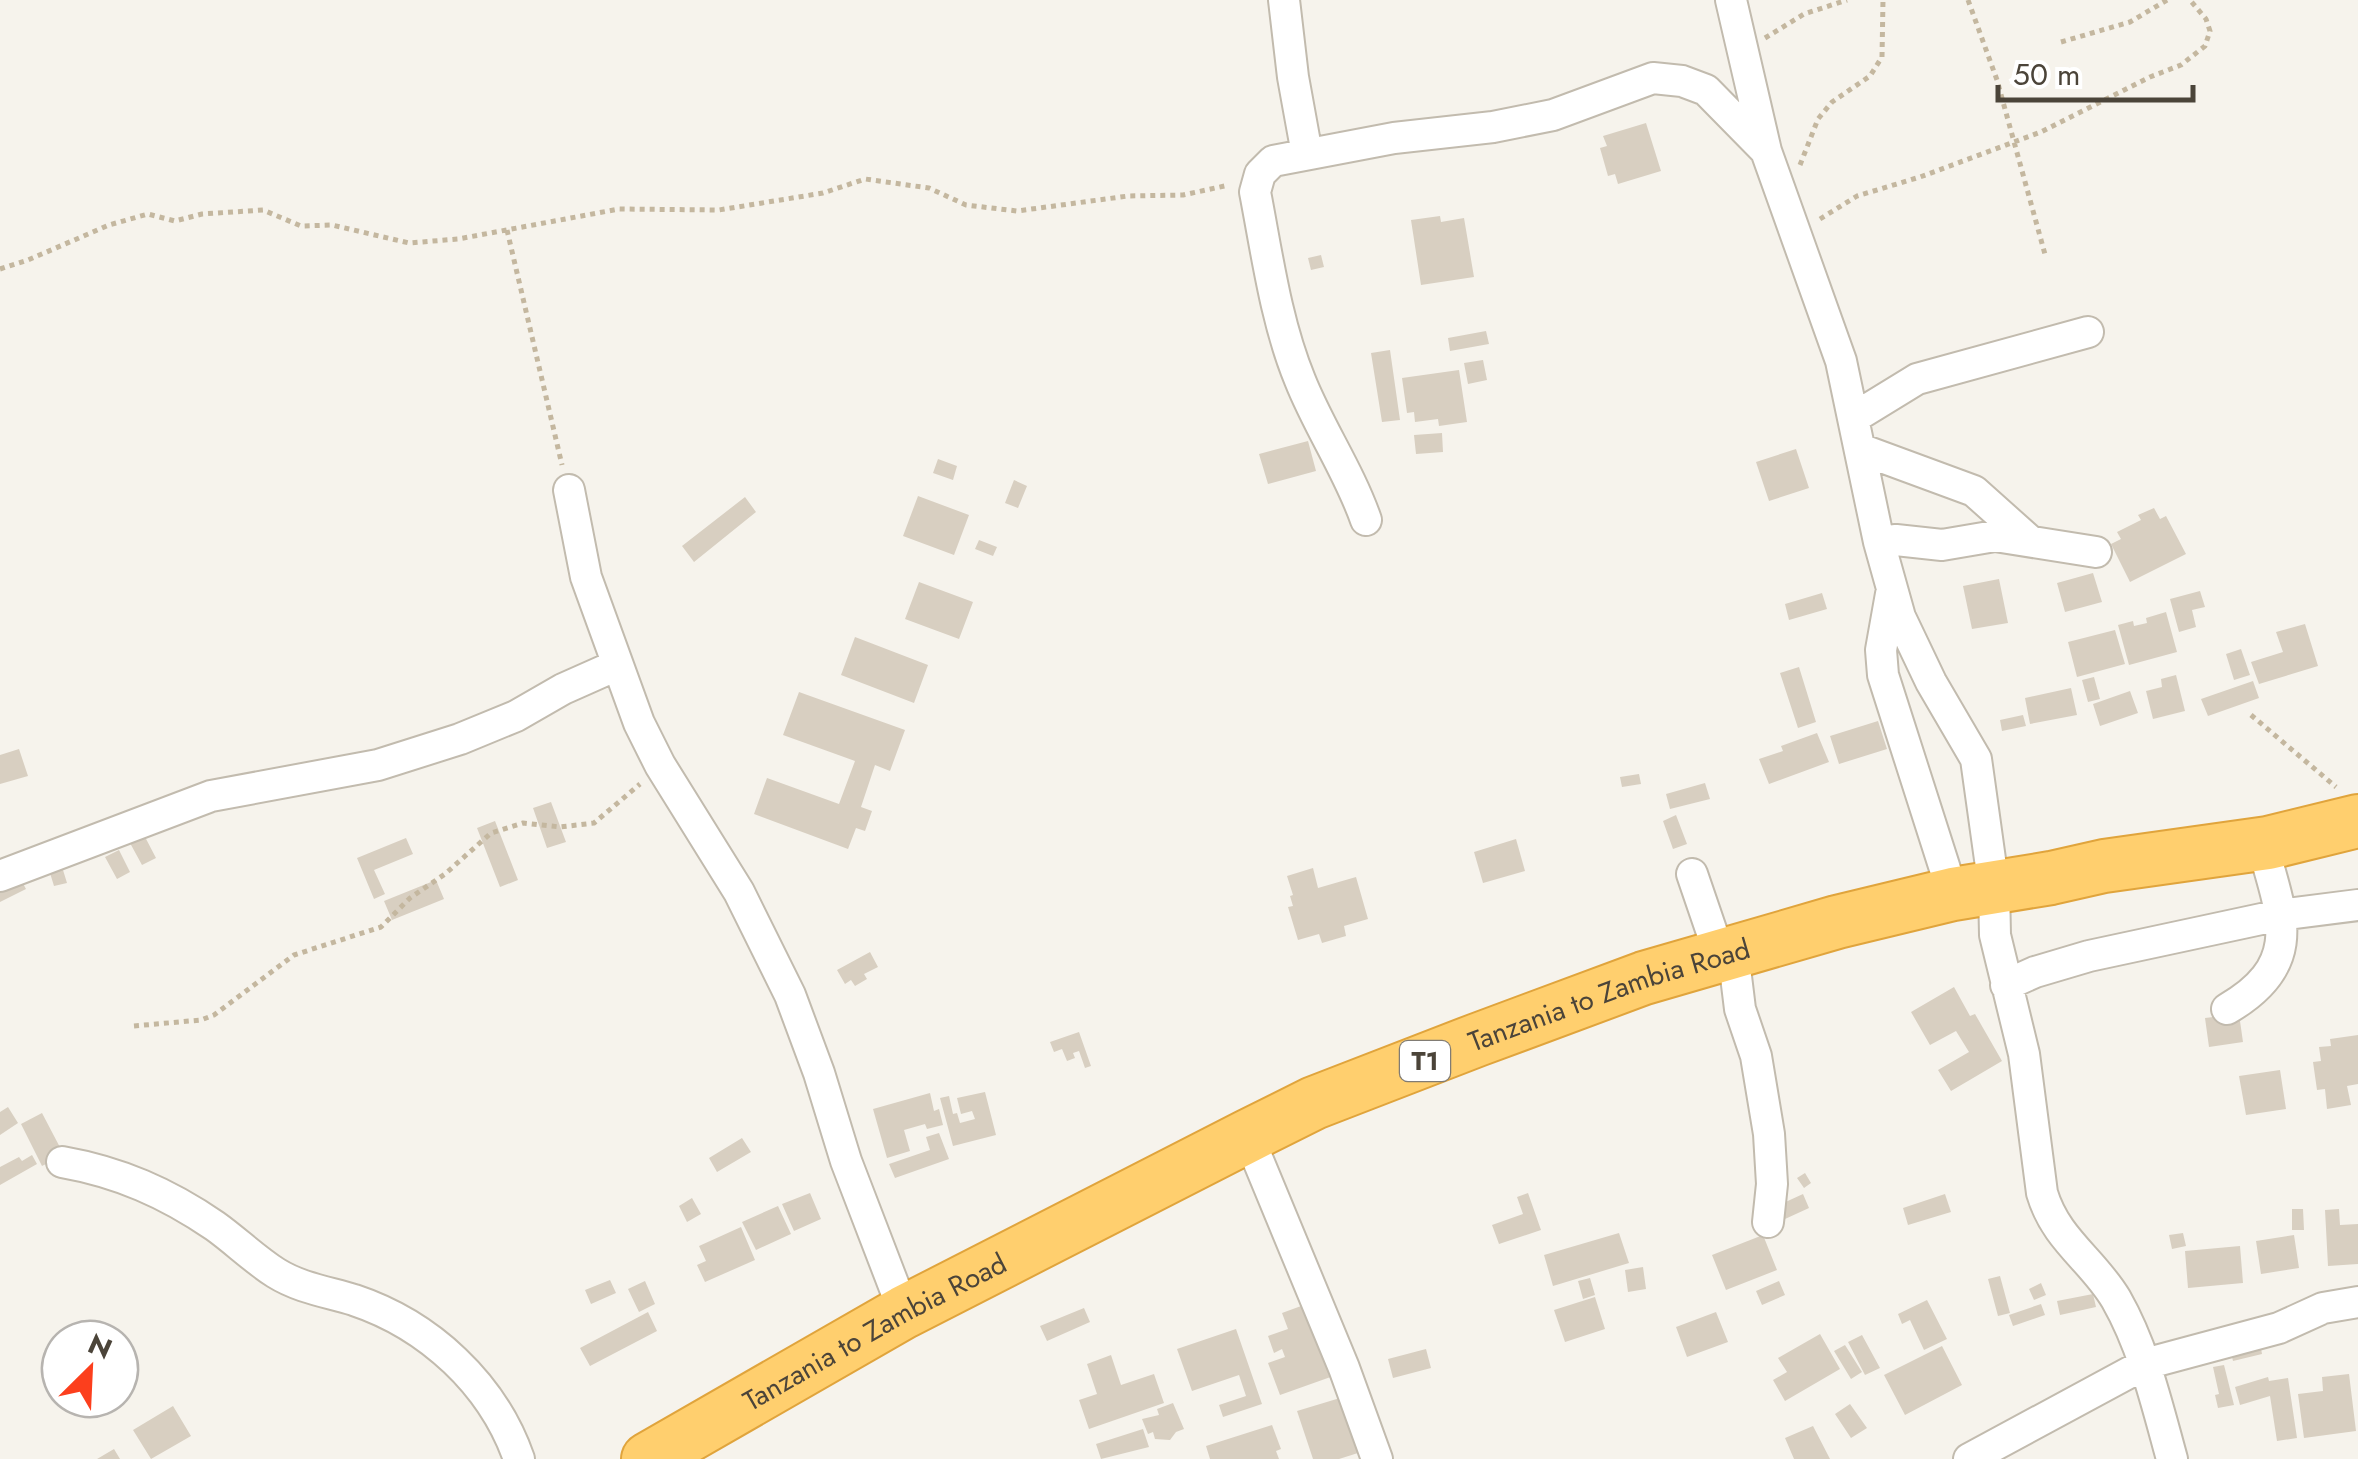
<svg xmlns="http://www.w3.org/2000/svg" width="2358" height="1459" font-family="Jost,sans-serif">
<style>
.building{fill:#d8cfc1}
.lines{fill:none;stroke-linecap:round;stroke-linejoin:round}
.street-casing{stroke:#c2bbae;stroke-width:34}
.highway-casing{stroke:#e0a43c;stroke-width:56}
.path{stroke:#c4b79f;stroke-width:5;stroke-dasharray:5 5;stroke-linecap:butt}
.street{stroke:#fff;stroke-width:30}
.highway{stroke:#ffcf6e;stroke-width:52}
.labels{text-anchor:middle;dominant-baseline:central;stroke-width:10;stroke-linejoin:round;paint-order:stroke}
.shield{fill:#fff;stroke:#817c74;stroke-width:2.5}
.shield-label{font-size:25px;font-weight:bold;fill:#4b4439}
.street-label{font-size:28px;fill:#4b4439;stroke:#fff}
</style>
<rect width="100%" height="100%" fill="#f6f3ec"/>
<!-- building -->
<path class="building" d="M1646 123 1661 171 1618 184 1615 174 1608 176 1600 148 1607 146 1603 136Z
M1440 216 1441 222 1464 218 1474 277 1421 285 1411 220Z
M1321 255 1324 267 1311 270 1308 258Z
M1486 331 1489 344 1450 351 1448 338Z
M1390 350 1400 420 1382 422 1371 353Z
M1483 360 1487 380 1468 384 1464 363Z
M1459 370 1467 422 1439 426 1438 419 1415 422 1414 412 1407 413 1402 378Z
M1442 433 1443 452 1416 454 1414 435Z
M1308 441 1316 471 1268 484 1259 454Z
M1796 449 1809 488 1769 501 1756 462Z
M938 459 957 466 953 480 933 473Z
M1014 480 1027 486 1018 508 1005 503Z
M918 496 969 515 954 555 903 536Z
M745 497 756 512 694 562 682 546Z
M2154 508 2160 519 2166 516 2186 554 2130 582 2111 544 2121 539 2117 532 2141 520 2138 515Z
M979 540 997 547 993 556 975 549Z
M2093 573 2102 602 2065 612 2057 583Z
M1999 579 2008 623 1972 629 1963 586Z
M919 582 973 602 959 639 905 619Z
M2200 591 2205 607 2192 610 2196 627 2179 632 2170 599Z
M1822 593 1827 609 1789 620 1785 604Z
M2166 612 2177 652 2129 665 2118 625 2133 621 2134 626 2147 623 2146 618Z
M2305 624 2318 666 2259 684 2251 662 2283 652 2276 632Z
M2115 630 2125 664 2077 677 2068 642Z
M855 637 928 665 914 703 841 675Z
M2241 649 2250 675 2234 680 2226 654Z
M1799 667 1816 722 1798 728 1780 673Z
M2176 675 2185 711 2153 719 2146 691 2162 687 2161 679Z
M2094 677 2100 699 2088 702 2082 680Z
M2253 681 2259 698 2208 716 2201 699Z
M2071 688 2077 715 2030 724 2025 698Z
M2130 691 2138 713 2100 726 2093 704Z
M799 692 905 730 890 771 875 765 861 807 872 811 865 831 856 828 848 849 754 814 767 778 839 804 855 761 783 735Z
M2023 715 2026 726 2002 731 2000 720Z
M1878 721 1887 749 1839 764 1830 736Z
M1817 733 1829 762 1769 784 1759 759 1783 751 1781 746Z
M19 749 28 776 0 784V755Z
M1639 774 1641 784 1622 787 1620 777Z
M1705 783 1710 799 1670 809 1666 794Z
M551 802 566 842 547 848 533 808Z
M1676 815 1687 844 1673 849 1663 821Z
M495 821 518 880 500 887 477 828Z
M144 835 156 858 142 865 130 843Z
M406 838 413 854 374 870 385 894 374 899 357 858Z
M1516 839 1525 871 1483 883 1474 852Z
M119 850 130 872 117 879 105 857Z
M1313 868 1318 888 1356 877 1368 919 1344 926 1346 936 1322 943 1319 934 1298 940 1288 907 1293 906 1290 896 1293 895 1287 876Z
M63 870 67 883 54 886 50 873Z
M18 874 26 889 0 902V882Z
M436 880 444 899 392 920 384 901Z
M870 952 878 967 864 974 867 979 855 986 851 980 845 984 837 970Z
M1954 987 1970 1016 1975 1014 2002 1061 1951 1091 1938 1070 1969 1052 1956 1031 1930 1045 1911 1012Z
M2239 1014 2243 1042 2209 1047 2205 1018Z
M1079 1032 1091 1066 1085 1068 1079 1051 1073 1053 1075 1058 1067 1061 1062 1049 1054 1052 1050 1042Z
M2358 1035V1084L2347 1086 2351 1105 2327 1109 2325 1089 2317 1090 2313 1062 2321 1061 2319 1047 2331 1046 2330 1039Z
M2280 1070 2286 1109 2246 1115 2239 1076Z
M985 1092 996 1135 953 1146 940 1098 949 1096 953 1114 957 1113 960 1123 975 1119 972 1111 961 1114 957 1098Z
M930 1093 934 1111 939 1109 943 1125 927 1129 925 1124 904 1130 910 1151 887 1158 873 1109Z
M8 1107 18 1123 0 1135V1112Z
M42 1113 64 1155 42 1166 21 1124Z
M939 1133 949 1159 895 1178 889 1164 930 1150 926 1137Z
M742 1138 751 1152 717 1172 709 1158Z
M32 1155 37 1164 0 1185V1167L19 1157 22 1161Z
M1805 1173 1811 1183 1804 1188 1797 1178Z
M810 1193 821 1219 794 1231 782 1204Z
M1528 1193 1541 1230 1499 1244 1492 1225 1523 1214 1517 1197Z
M1803 1194 1809 1208 1785 1219 1779 1205Z
M1945 1194 1951 1212 1908 1225 1903 1208Z
M692 1198 701 1214 687 1222 679 1206Z
M778 1206 791 1234 756 1250 742 1222Z
M2292 1209H2303L2304 1230H2292Z
M2339 1209 2340 1225 2358 1224V1264L2328 1266 2325 1210Z
M741 1227 755 1260 705 1282 697 1265 706 1261 699 1246Z
M1619 1233 1629 1263 1553 1286 1544 1255Z
M2183 1233 2186 1246 2172 1249 2169 1235Z
M1763 1235 1777 1270 1726 1290 1712 1255Z
M2294 1235 2299 1268 2261 1274 2256 1241Z
M2240 1246 2243 1283 2188 1288 2185 1251Z
M1643 1267 1646 1289 1628 1292 1625 1270Z
M2000 1276 2010 1313 1998 1316 1988 1279Z
M1590 1278 1595 1295 1583 1299 1578 1281Z
M610 1280 616 1293 591 1304 585 1290Z
M645 1281 655 1304 639 1312 628 1289Z
M1779 1281 1785 1295 1762 1305 1756 1291Z
M2041 1283 2046 1295 2034 1300 2029 1289Z
M2093 1294 2096 1307 2060 1315 2057 1301Z
M1595 1297 1605 1329 1565 1342 1554 1310Z
M1927 1300 1947 1339 1924 1350 1910 1320 1902 1324 1898 1314Z
M1312 1302 1339 1374 1280 1395 1268 1363 1285 1357 1282 1349 1274 1353 1268 1336 1288 1329 1282 1313Z
M2041 1304 2045 1315 2013 1326 2009 1315Z
M1084 1308 1090 1322 1047 1341 1040 1326Z
M648 1312 657 1331 590 1366 580 1348Z
M1716 1312 1728 1342 1687 1357 1676 1327Z
M1236 1329 1262 1404 1223 1417 1219 1405 1246 1396 1239 1375 1192 1391 1177 1349Z
M1820 1334 1840 1369 1785 1401 1773 1380 1787 1372 1778 1358Z
M1862 1335 1880 1368 1865 1375 1848 1342Z
M2259 1337 2262 1354 2233 1361 2229 1344Z
M1845 1345 1862 1372 1851 1379 1834 1351Z
M1942 1346 1962 1385 1905 1415 1884 1375Z
M1426 1349 1431 1368 1393 1378 1388 1359Z
M1111 1355 1121 1385 1154 1374 1164 1403 1089 1429 1079 1400 1097 1394 1087 1364Z
M2224 1365 2234 1405 2218 1408 2215 1395 2219 1394 2213 1367Z
M2349 1374 2356 1431 2304 1438 2298 1394 2323 1391 2322 1377Z
M2268 1377 2269 1381 2288 1378 2297 1438 2277 1441 2270 1396 2240 1405 2235 1387Z
M1340 1398 1358 1453 1339 1459H1313L1297 1411Z
M1173 1403 1184 1429 1176 1432 1170 1440 1155 1439 1153 1432 1148 1434 1142 1419 1159 1415 1157 1409Z
M1850 1404 1867 1428 1851 1438 1835 1414Z
M173 1406 191 1436 151 1459 133 1430Z
M1272 1425 1281 1449 1276 1451 1279 1459H1210L1206 1446Z
M1813 1426 1830 1459H1794L1785 1438Z
M1143 1429 1149 1447 1101 1459 1096 1444Z
M114 1449 120 1459H97Z"/>
<g class="lines">
<!-- street casing -->
<g class="street-casing">
<path id="street" d="M1284 0 1293 77 1307 154
M1731 0 1766 151 1841 361 1879 542 1900 617 1931 682 1976 759 1994 888 1995 935 2024 1054 2042 1193C2056 1240 2092 1259 2116 1299 2144 1348 2157 1405 2172 1459
M1855 417 1917 379 2088 332
M1860 449 1974 491 2030 541
M569 490 586 577 639 723 660 765 739 892 790 995 819 1073 846 1161 904 1312
M1366 520C1349 471 1319 428 1300 380 1276 322 1267 254 1255 192L1260 174 1273 161 1394 138 1493 127 1553 115 1653 78 1682 81 1706 90 1764 149
M1879 542 1896 540 1942 545 1995 536 2096 552
M1891 594 1881 650 1883 675 1953 894
M1692 874 1720 956
M0 876 211 796 378 765 460 739 516 716 563 689 617 665
M1733 952 1740 1009 1756 1056 1769 1134 1772 1184 1768 1222
M2006 985 2035 972 2089 956 2280 915 2358 905
M2227 1009C2305 964 2282 915 2262 844
M1248 1136 1344 1368 1377 1459
M62 1162C119 1172 167 1193 215 1226 236 1241 254 1259 276 1273 300 1288 328 1292 354 1300 429 1325 493 1384 519 1459
M1969 1459 2145 1364 2279 1328 2323 1308 2358 1302"/>
</g>
<!-- highway casing -->
<g class="highway-casing">
<g id="highway">
<path id="s1" d="M648 1459 904 1312 1248 1136 1314 1103 1477 1040 1644 978 1837 922 1953 894 2051 878 2104 866 2268 843 2358 821"/>
</g>
</g>
<!-- path -->
<path class="path" d="M1968 0 1997 80 2046 258
M1765 38 1804 14 1847 0
M2061 42 2130 22 2167 0
M1800 165 1818 119 1832 102 1870 76 1882 57 1883 0
M1820 219 1857 196 1920 177 2041 132 2150 77 2181 65 2205 46 2210 31 2206 19 2190 0
M507 230 562 465
M0 269 28 260 109 225 148 214 175 221 202 214 263 210 301 226 332 225 409 243 458 239 619 209 719 210 823 193 865 179 929 188 966 205 1017 211 1128 196 1183 195 1229 185
M2251 715 2336 787
M134 1026 201 1020 214 1015 294 955 381 927 410 898 445 874 491 833 523 823 560 827 594 823 640 784"/>
<!-- street -->
<use href="#street" class="street"/>
<!-- highway -->
<use href="#highway" class="highway"/>
</g>
<g class="labels">
<!-- shield labels -->
<rect class="shield" x="1400" y="1041" width="50" height="40" rx="8"/>
<g class="shield-label">
<text x="1425" y="1061">T1</text>
</g>
<!-- street labels -->
<g class="street-label">
<text stroke="none"><textPath href="#s1" startOffset="1070">Tanzania to Zambia Road</textPath></text>
<text stroke="none"><textPath href="#s1" startOffset="260">Tanzania to Zambia Road</textPath></text>
</g>
</g>
<!-- north arrow -->
<g transform="translate(90 1369) rotate(24)"><circle r="48" fill="#ffffff" stroke="#b7b4b0" stroke-width="2.5"/>
<path d="M0-8L18 38L0 25L-18 38Z" fill="#fc3f1d"/>
<text y="-15" font-size="28" font-weight="bold" text-anchor="middle" fill="#4b4439">N</text>
</g>
<!-- scale -->
<path d="M1998 85v15h195v-15" fill="none" stroke="#4b4439" stroke-width="5"/>
<text x="2013" y="85" font-size="30" fill="#4b4439" stroke="#ffffff" stroke-width="8" paint-order="stroke">50 m</text>
</svg>
